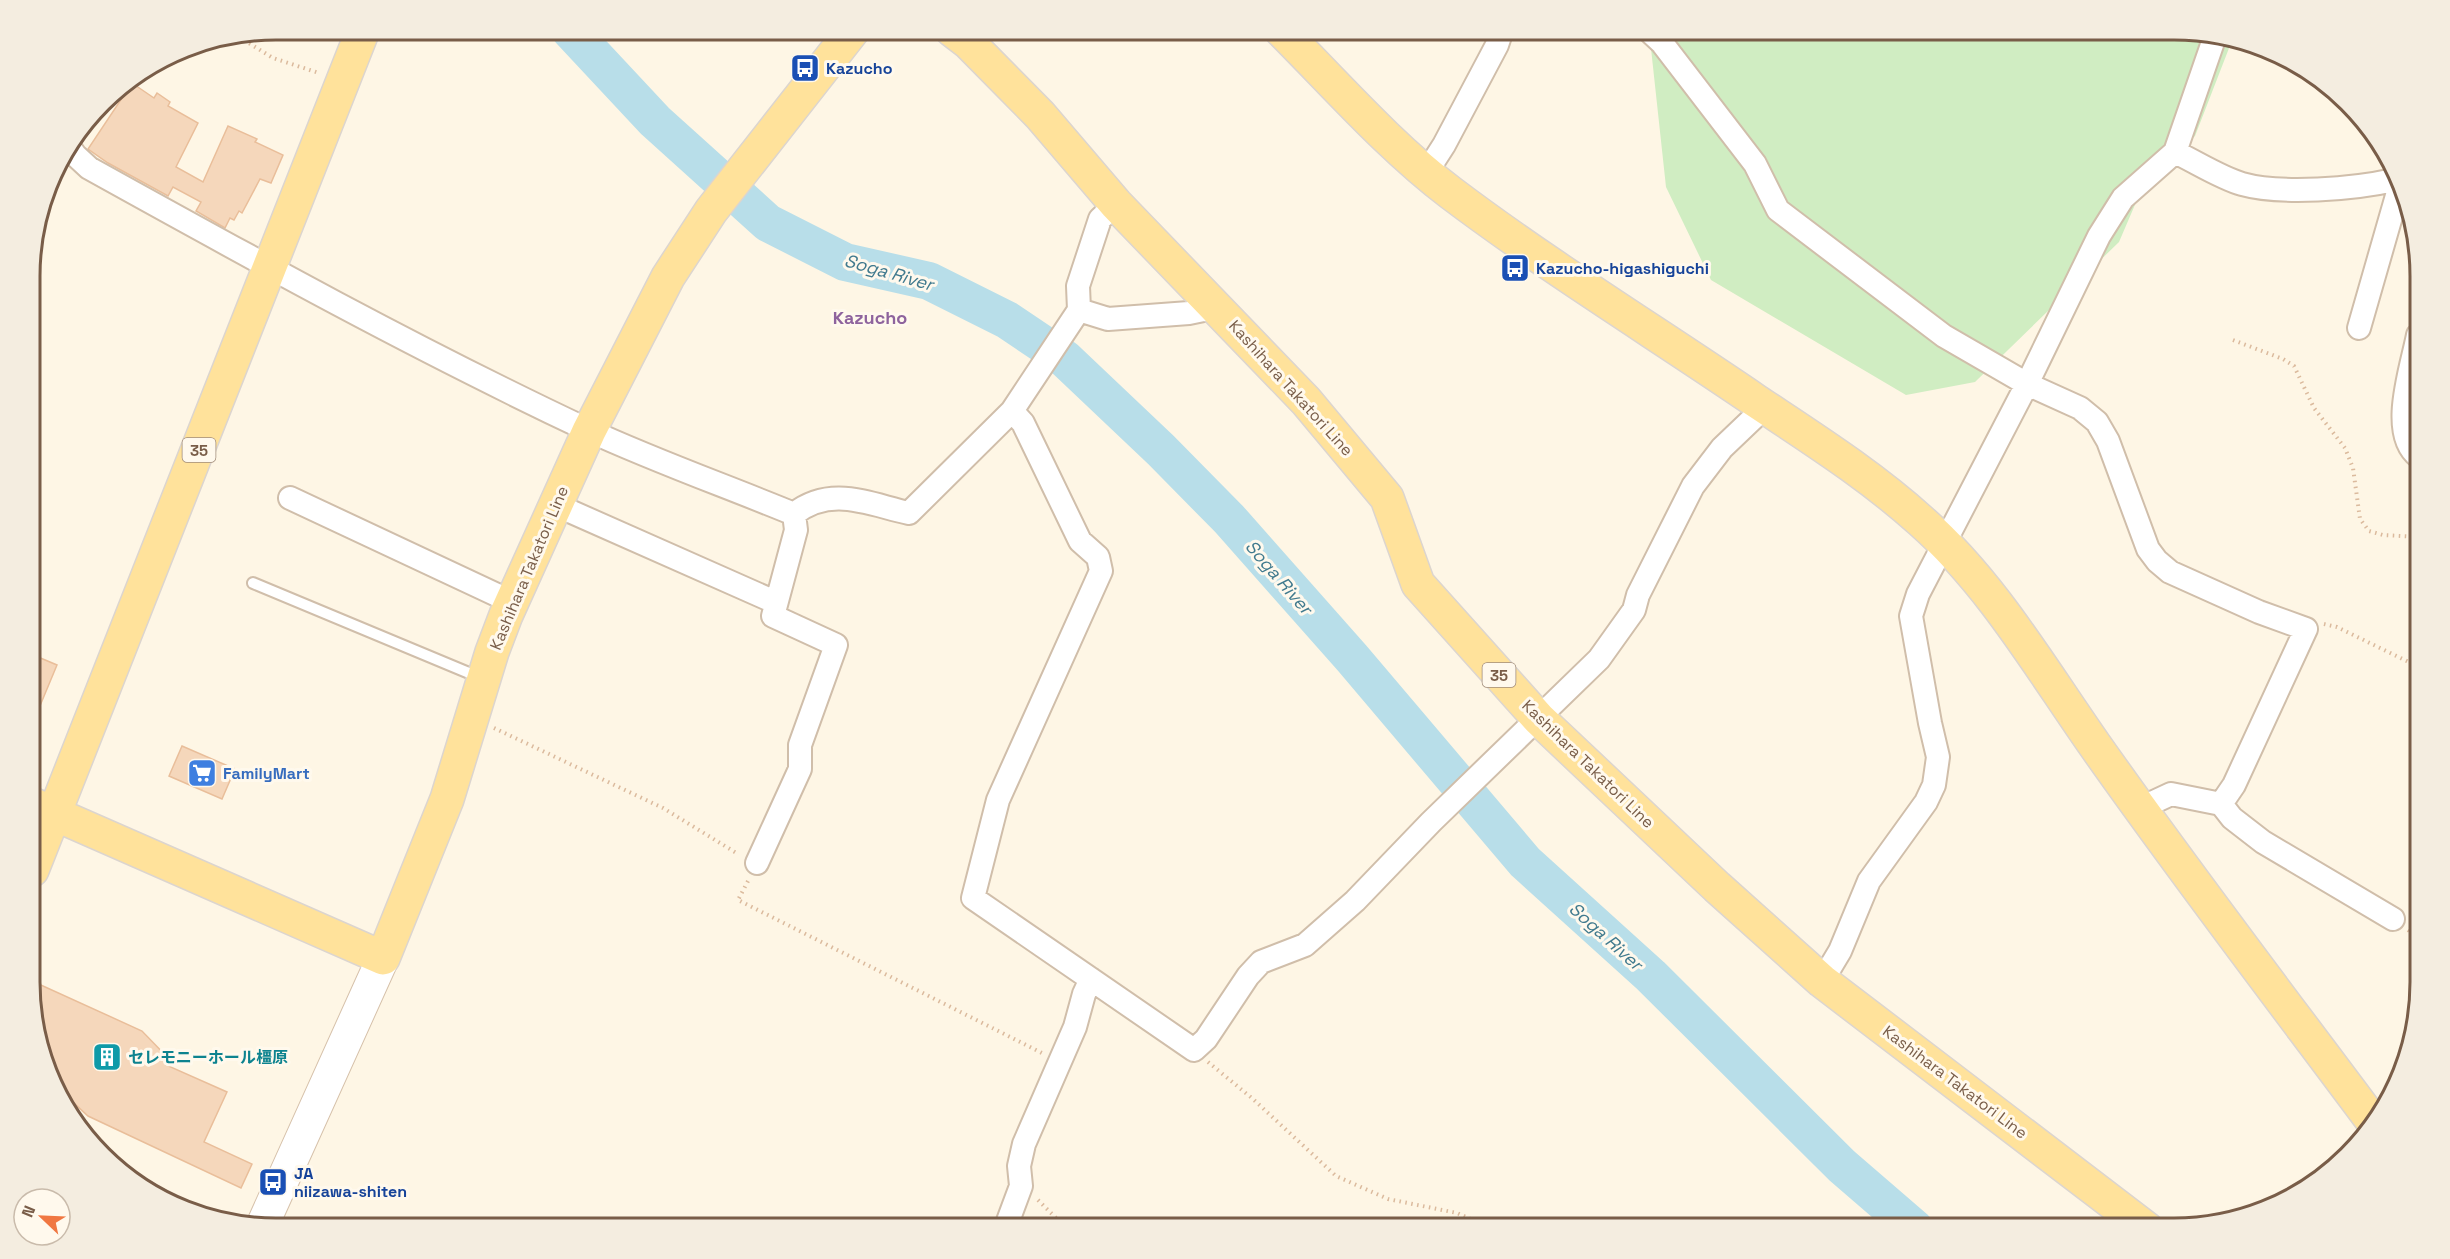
<svg xmlns="http://www.w3.org/2000/svg" width="2450" height="1259" font-family="'Space Grotesk','Noto Sans JP',sans-serif">
<style>
.green{fill:#d0edc2}
.lines{fill:none;stroke-linecap:round;stroke-linejoin:round}
.river{stroke:#b8dee9;stroke-width:38}
.building{fill:#f5d7bb;stroke:#e9be9a;stroke-width:1.5}
.lane-casing{stroke:#d0beaa;stroke-width:14}
.street-casing{stroke:#d0beaa;stroke-width:26}
.secondary-casing{stroke:#d6c1aa;stroke-width:34}
.primary-casing{stroke:#dcd5cf;stroke-width:36}
.path{stroke:#dbba9d;stroke-width:4;stroke-dasharray:1.5 4.5;stroke-linecap:butt}
.lane{stroke:#fff;stroke-width:10}
.street{stroke:#fff;stroke-width:22}
.secondary{stroke:#fff;stroke-width:32}
.primary{stroke:#ffe29b;stroke-width:33}
.labels{text-anchor:middle;dominant-baseline:central;stroke-width:6;stroke-linejoin:round;paint-order:stroke}
.shield{fill:#fff9ed;stroke:#a18c7a;stroke-width:1.5}
.shield-label{font-size:15px;font-weight:bold;fill:#795d48}
.transit-label{font-size:16px;font-weight:bold;fill:#164399;stroke:#fff9ed;text-anchor:start}
.street-label{font-size:16px;fill:#795d48;stroke:#fff9ed}
.shop-label{font-size:16px;font-weight:bold;fill:#366cbe;stroke:#fff9ed;text-anchor:start}
.culture-label{font-size:16px;font-weight:bold;fill:#0d838f;stroke:#fff9ed;text-anchor:start}
.water-label{font-size:18px;font-style:italic;fill:#407a8e;stroke:#fff9ed}
.neighbourhood-label{font-size:18px;font-weight:bold;fill:#8e639d;stroke:#fff9ed}
.rim{fill:none;stroke:#795d48;stroke-width:3}
</style>
<rect width="100%" height="100%" fill="#fef6e5"/>
<!-- green -->
<path class="green" d="M1649 30H2174L2231 43 2195 136 2146 179 2119 242 1975 382 1906 395 1711 280 1666 187Z"/>
<g class="lines">
<!-- river -->
<path class="river" d="M570 30 655 121 768 223 845 262 929 281 1007 320 1065 359 1161 450 1229 519 1352 658 1525 862 1651 976 1842 1166 1915 1229"/>
</g>
<!-- building -->
<path class="building" d="M132 83 154 98 157 93 170 102 168 106 198 123 176 167 203 182 228 126 257 139 255 142 283 155 271 183 260 179 242 213 239 211 234 220 230 218 225 228 196 211 201 202 173 187 168 196 108 163 88 149Z
M31 654 57 665 32 725 31 678Z
M182 746 235 769 222 799 169 776Z
M32 981 142 1031 169 1059 166 1065 227 1092 204 1142 252 1164 241 1188 88 1116 61 1091 32 1015Z"/>
<g class="lines">
<!-- lane casing -->
<g class="lane-casing">
<path id="lane" d="M253 583 481 678"/>
</g>
<!-- street casing -->
<g class="street-casing">
<path id="street" d="M1648 30 1662 43 1755 164 1778 210 1944 336 2027 384 2080 408 2097 422 2108 441 2148 549 2157 561 2170 572 2259 612 2306 629 2234 785 2221 804 2171 794 2141 808
M70 148 75 155 89 168C253 259 418 350 588 430 655 461 726 486 794 514 831 485 868 504 909 513L1012 411 1079 310 1078 286 1100 219 1116 204
M2175 152C2196 162 2221 178 2242 184 2281 195 2354 189 2394 180
M1426 173 1444 145 1497 45 1502 30
M1079 310 1108 319 1189 313 1218 307
M2359 328 2398 192
M2418 335C2412 367 2388 434 2419 457
M1012 411 1023 423 1080 541 1098 557 1101 571 998 800 973 898 1194 1050 1206 1039 1248 976 1261 962 1305 945 1355 901 1431 822 1599 659 1634 610 1638 595 1693 486 1722 448 1765 407
M290 498 512 602
M556 505 775 602
M2221 804 2232 818 2263 842 2393 919
M757 863 800 769V745L836 645 773 616 796 530 794 514
M1822 981 1840 951 1869 881 1926 802 1934 785 1938 757 1930 723 1911 616 1918 594 2027 384 2099 236 2123 198 2175 152 2214 39
M1005 1229 1021 1186 1019 1166 1024 1144 1075 1027 1084 994 1091 979"/>
</g>
<!-- secondary casing -->
<g class="secondary-casing">
<path id="secondary" d="M262 1226 383 958"/>
</g>
<!-- primary casing -->
<g class="primary-casing">
<path id="primary" d="M952 30 969 43 1040 115 1116 204 1306 401 1387 498 1418 584 1539 719 1717 887 1822 981 2147 1229
M1281 30C1336 85 1389 146 1451 193 1549 267 1655 332 1756 401 1813 439 1870 475 1921 521 1992 584 2040 667 2094 744 2184 872 2280 997 2374 1123
M32 804 383 958 447 799 492 652 506 615 589 431 668 277 711 211 853 30
M32 870 363 30"/>
</g>
<!-- path -->
<path class="path" d="M239 37 273 58 319 73
M2233 340 2283 359 2294 366 2314 408 2345 448 2353 468 2360 519 2369 531 2383 535 2419 537
M2324 624 2337 627 2419 667
M494 728 663 808 738 854
M748 881 738 900 1042 1053
M2408 930 2420 939
M1208 1062 1253 1099 1336 1176 1388 1199 1457 1213 1493 1229
M1038 1200 1067 1229"/>
<!-- lane -->
<use href="#lane" class="lane"/>
<!-- street -->
<use href="#street" class="street"/>
<!-- secondary -->
<use href="#secondary" class="secondary"/>
<!-- primary -->
<use href="#primary" class="primary"/>
</g>
<!-- icons -->
<defs>
<g id="bus-square" transform="scale(1.5)"><rect x="-9" y="-9" width="18" height="18" rx="4" fill="#1a4fb4" stroke="#fff9ed"/><path d="M-5-6H5V4H4V6H2V4H-2V6H-4V4H-5ZM-3.5-4V0h7V-4ZM-3.5 1.2v1.5H-2V1.2ZM2 1.2v1.5H3.5V1.2Z" fill="#fff"/></g>
<g id="supermarket-square" transform="scale(1.5)"><rect x="-9" y="-9" width="18" height="18" rx="4" fill="#3f7fe0" stroke="#fff9ed"/><path d="M-6-5.5h2.5l.6 2H6L4.5 2H-2.5L-4.4-4H-6ZM-1.5 3.2a1.3 1.3 0 1 0 .1 0ZM3 3.2a1.3 1.3 0 1 0 .1 0Z" fill="#fff"/></g>
<g id="building-square" transform="scale(1.5)"><rect x="-9" y="-9" width="18" height="18" rx="4" fill="#0f9aa8" stroke="#fff9ed"/><path d="M-4-6H4V6H1V3H-1V6H-4ZM-2.5-4.3h1.7v1.8h-1.7ZM.8-4.3h1.7v1.8H.8ZM-2.5-1h1.7V.8h-1.7ZM.8-1h1.7V.8H.8Z" fill="#fff"/></g>
</defs>
<g fill-rule="evenodd">
<use href="#bus-square" x="805" y="68"/>
<use href="#bus-square" x="1515" y="268"/>
<use href="#supermarket-square" x="202" y="773"/>
<use href="#building-square" x="107" y="1057"/>
<use href="#bus-square" x="273" y="1182"/>
</g>
<g class="labels">
<!-- shield labels -->
<g class="shield">
<rect x="182.5" y="438" width="33" height="24" rx="4.5"/>
<rect x="1482.5" y="663" width="33" height="24" rx="4.5"/>
</g>
<g class="shield-label">
<text x="199" y="450">35</text>
<text x="1499" y="675">35</text>
</g>
<!-- transit labels -->
<g class="transit-label">
<text x="826" y="68">Kazucho</text>
<text x="1536" y="268">Kazucho-higashiguchi</text>
<text x="294" y="1173">JA<tspan x="294" dy="18">niizawa-shiten</tspan></text>
</g>
<!-- street labels -->
<g class="street-label">
<text transform="translate(1291 388) rotate(48)">Kashihara Takatori Line</text>
<text transform="translate(529 568) rotate(-67)">Kashihara Takatori Line</text>
<text transform="translate(1588 764) rotate(44)">Kashihara Takatori Line</text>
<text transform="translate(1955 1082) rotate(37)">Kashihara Takatori Line</text>
</g>
<!-- shop labels -->
<g class="shop-label">
<text x="223" y="773">FamilyMart</text>
</g>
<!-- culture labels -->
<g class="culture-label">
<text x="128" y="1057">セレモニーホール橿原</text>
</g>
<!-- water labels -->
<g class="water-label">
<text transform="translate(889 272) rotate(16)">Soga River</text>
<text transform="translate(1279 577) rotate(49)">Soga River</text>
<text transform="translate(1606 936) rotate(42)">Soga River</text>
</g>
<!-- neighbourhood labels -->
<g class="neighbourhood-label">
<text x="870" y="317">Kazucho</text>
</g>
</g>
<!-- crop -->
<path d="M0 0H2450V1259H0ZM276 40H2174A236 236 0 0 1 2410 276V982A236 236 0 0 1 2174 1218H276A236 236 0 0 1 40 982V276A236 236 0 0 1 276 40Z" fill="#f4ede0" fill-rule="evenodd"/>
<path class="rim" d="M276 40H2174A236 236 0 0 1 2410 276V982A236 236 0 0 1 2174 1218H276A236 236 0 0 1 40 982V276A236 236 0 0 1 276 40Z"/>
<!-- north arrow -->
<g transform="translate(42 1217) rotate(293)"><circle r="28" fill="#fff9ed" stroke="#c9bbab" stroke-width="1.5"/>
<path d="M0-4.5L10 22L0 15L-10 22Z" fill="#f07741"/>
<text y="-9" font-size="16" font-weight="bold" text-anchor="middle" fill="#795d48">N</text>
</g>
</svg>
